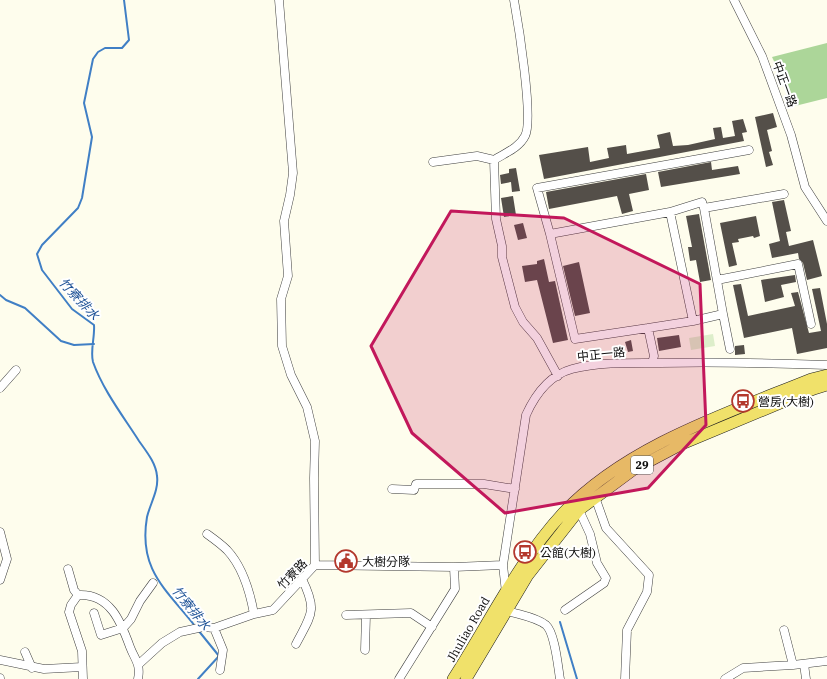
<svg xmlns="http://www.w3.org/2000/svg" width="827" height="679" font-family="'IBM Plex Serif','Noto Sans TC',serif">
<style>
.forest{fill:#acd699}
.pitch{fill:#ddeeca}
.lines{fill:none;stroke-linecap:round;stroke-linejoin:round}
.stream{stroke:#407fc5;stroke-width:2}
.building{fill:#544f49}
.minor-casing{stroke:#3f3f3f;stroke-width:9}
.major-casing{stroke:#1d1d1d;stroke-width:12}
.minor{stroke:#fff;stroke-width:8}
.major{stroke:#f0e16a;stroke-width:11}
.marked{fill:#c2185b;fill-opacity:0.2;stroke:#c2185b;stroke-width:3;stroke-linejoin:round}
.labels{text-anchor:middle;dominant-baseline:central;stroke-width:4;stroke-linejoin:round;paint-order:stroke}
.shield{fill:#fff;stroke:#555;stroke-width:1}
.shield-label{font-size:11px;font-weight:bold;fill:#0c0c0c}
.street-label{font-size:12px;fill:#0c0c0c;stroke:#fff}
.poi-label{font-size:12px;fill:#0c0c0c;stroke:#fff;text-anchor:start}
.water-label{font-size:13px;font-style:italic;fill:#1e5296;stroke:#fff}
</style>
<rect width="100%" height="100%" fill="#fefded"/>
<!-- forest -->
<path class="forest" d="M827 43V98L795 106 772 57Z"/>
<!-- pitch -->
<path class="pitch" d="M713 334 715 346 691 350 689 338Z"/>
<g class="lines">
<!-- stream -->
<path class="stream" d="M124 0 129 40 122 48H105L98 52 93 59 84 103 92 137 82 198 78 208 42 245 37 254 42 270 72 309 94 325C95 337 90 351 93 362 103 390 123 416 139 441 146 451 156 463 157 476 159 490 150 504 147 517 138 570 166 589 195 626
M0 295 6 300 25 308 61 341 74 345 94 344
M560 622 577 679
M198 679 219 656 198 630"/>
</g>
<!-- building -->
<path class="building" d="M773 113 777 127 767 130 772 151 769 152 773 165 766 167 755 117Z
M743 119 747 132 742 133 744 141 544 179 539 155 588 147 590 162 609 158 607 148 626 145 627 154 660 148 657 135 670 132 673 146 688 145 715 139 713 128 721 127 723 138 735 136 732 121Z
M711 162 712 170 738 166 740 174 661 187 658 172Z
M516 168 520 191 512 192 511 182 501 184 500 175 509 173V169Z
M646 174 649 190 629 194 633 211 622 214 617 196 549 209 546 192Z
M513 196 516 215 504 217 501 198Z
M784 200 791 231 786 232 789 246 813 240 822 276 807 280 803 263 799 259 798 253 772 258 769 244 780 241 772 202Z
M699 214 711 280 700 282 696 260 690 261 688 247H692L686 216Z
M756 216 760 236 754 238 753 236 738 239 739 242 732 243 737 265 729 267 720 223Z
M523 223 527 238 518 240 514 225Z
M544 259 549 282 555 281 568 340 553 343 537 280 525 282 522 266 537 264V261Z
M579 262 590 313 575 316 563 266Z
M795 275 796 282 781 285 784 297 765 302 761 280Z
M741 284 748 316 795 306 791 293 798 292 809 333 821 331 812 289 820 288 827 324V348L797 354 792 328 744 338 733 285Z
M679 335 681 347 659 351 657 338Z
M631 340 633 351 628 352 625 342Z
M744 345 745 354 735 355V346Z"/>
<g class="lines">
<!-- minor casing -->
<g class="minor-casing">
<path id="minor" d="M279 0 293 173 290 195 284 221 288 276 281 299 282 346 291 375 307 407 315 441 314 478 315 565
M734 0 762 56 791 135 805 187 827 221
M494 160 496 219 502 246V257L515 307 523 322 537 338 558 376
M433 162 477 156 494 160C505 153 519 148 525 136 534 120 518 22 514 0
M704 208 784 194
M670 212 702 202 704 208 723 314 693 321
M550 234 537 188 749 150
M717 280 798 264 811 324
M723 314 730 349
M648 328 575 339 550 234 670 212 693 321 648 328 654 356 652 363
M0 388 16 370
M392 489 414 490 416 484H484L515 489
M595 497 606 528 649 575 647 592 627 630 625 679
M0 532 7 559 0 580
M207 534C214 539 221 544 227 550 243 567 250 592 254 614
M503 565 526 415C535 395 550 375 572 369 600 362 631 363 660 363 716 362 771 363 827 365
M68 569 74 590 78 595
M565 610 604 583 606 578 597 563 590 534 579 510
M94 613 101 635 123 628 131 619 140 601 153 583
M346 615 411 613 432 627
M214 628 223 650 220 670
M784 630 793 665
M296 644C311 615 318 611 302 579
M365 650 366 615
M25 652 32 668
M0 660 44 669 82 667
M139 664 162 643 180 632 203 627 214 628 254 614 273 610 315 565 454 567 503 565 508 611C520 615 536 617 546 625 555 633 558 667 560 679
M804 664 806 679
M0 678V679
M83 679 82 651 69 612 71 605 78 595C110 593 121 622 130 647 135 660 141 664 138 679
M399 679 455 589 454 567
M725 679 743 668 793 665 827 661"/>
</g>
<!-- major casing -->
<g class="major-casing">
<path id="major" d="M453 679C489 623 518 562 563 513 626 446 727 413 811 379L827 375
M466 679 528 575 579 510 633 470 682 444 814 389 827 385"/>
</g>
<!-- minor -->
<use href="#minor" class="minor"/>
<!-- major -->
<use href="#major" class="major"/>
</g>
<!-- marked area -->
<path class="marked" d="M451 211 564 218 700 284 706 425 648 488 505 513 412 433 371 346Z"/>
<!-- icons -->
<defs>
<g id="bus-ring" transform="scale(1.15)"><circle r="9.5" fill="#fff" stroke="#b3382d" stroke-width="1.5"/><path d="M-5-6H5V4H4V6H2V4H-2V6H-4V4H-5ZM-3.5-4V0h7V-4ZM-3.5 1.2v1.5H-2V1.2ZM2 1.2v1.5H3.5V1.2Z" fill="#b3382d"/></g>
<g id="civic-ring" transform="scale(1.15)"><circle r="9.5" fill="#fff" stroke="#b3382d" stroke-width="1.5"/><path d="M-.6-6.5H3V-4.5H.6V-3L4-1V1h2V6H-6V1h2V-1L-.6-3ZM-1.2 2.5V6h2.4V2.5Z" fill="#b3382d"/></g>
</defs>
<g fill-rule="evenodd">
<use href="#bus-ring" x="743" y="401"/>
<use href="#bus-ring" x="525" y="552"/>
<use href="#civic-ring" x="346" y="561"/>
</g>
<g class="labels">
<!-- shield labels -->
<rect class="shield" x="631" y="456" width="22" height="18" rx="3"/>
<g class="shield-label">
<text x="642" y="465">29</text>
</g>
<!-- street labels -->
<g class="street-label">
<text transform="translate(785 84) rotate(70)">中正一路</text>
<text transform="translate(601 354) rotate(-6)">中正一路</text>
<text transform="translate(292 574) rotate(-46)">竹寮路</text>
<text transform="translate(468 629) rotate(-60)">Jhuliao Road</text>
</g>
<!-- poi labels -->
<g class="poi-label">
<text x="758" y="401">營房(大樹)</text>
<text x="540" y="552">公館(大樹)</text>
<text x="362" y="561">大樹分隊</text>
</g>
<!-- water labels -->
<g class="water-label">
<text transform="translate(79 299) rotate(47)">竹寮排水</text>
<text transform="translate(191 608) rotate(51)">竹寮排水</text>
</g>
</g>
</svg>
